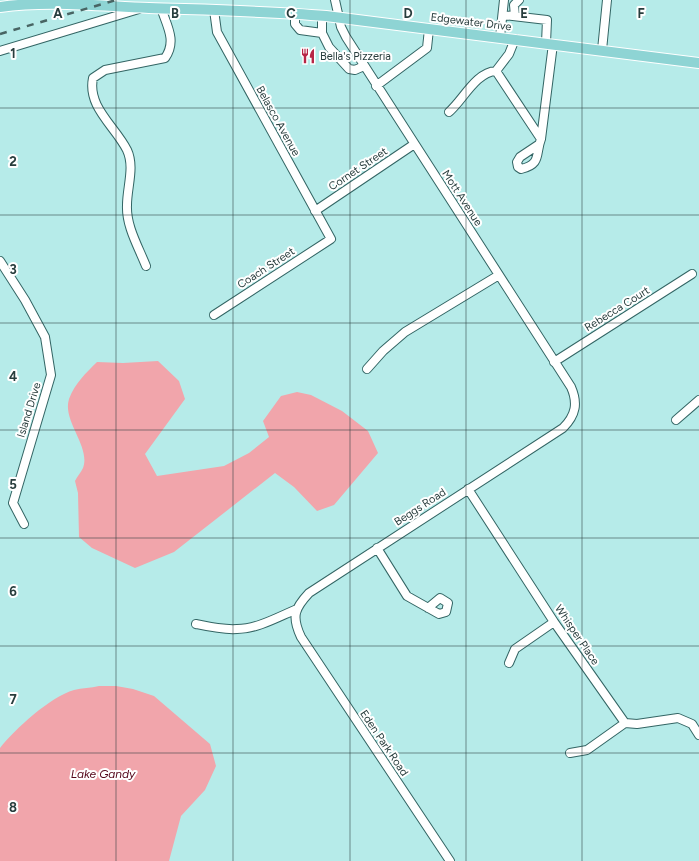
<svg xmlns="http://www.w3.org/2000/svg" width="699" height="861" font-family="Figtree,sans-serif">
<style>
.water{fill:#f1a5ab}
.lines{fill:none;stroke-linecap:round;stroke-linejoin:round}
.minor-casing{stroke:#336564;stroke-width:10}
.major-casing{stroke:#fff;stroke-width:12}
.minor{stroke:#fff;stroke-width:8}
.major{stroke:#8ed4d4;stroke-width:10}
.rail{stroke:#486463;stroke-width:2.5;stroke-dasharray:7 7;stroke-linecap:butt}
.grid{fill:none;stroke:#283d3d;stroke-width:1;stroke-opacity:0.55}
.labels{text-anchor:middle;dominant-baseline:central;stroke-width:4;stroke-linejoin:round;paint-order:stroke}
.street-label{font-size:11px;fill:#283d3d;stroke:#fff}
.poi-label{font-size:11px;fill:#283d3d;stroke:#fff;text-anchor:start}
.water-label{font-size:12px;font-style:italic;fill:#540519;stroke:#fff}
.grid-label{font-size:13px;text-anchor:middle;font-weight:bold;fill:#283d3d;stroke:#fff;stroke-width:4;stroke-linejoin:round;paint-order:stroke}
</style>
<rect width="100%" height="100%" fill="#b6ebe9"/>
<!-- water -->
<path class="water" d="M158 361 179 381 185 399 145 454 157 476 224 466 249 453 269 437 263 421 281 396 297 392 311 395 342 411 368 431 378 453 334 505 317 511 294 487 275 473 174 552 135 568 92 548 79 537 78 493 75 481C77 477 81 472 83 468 91 447 62 421 69 399 75 383 86 373 97 362L123 363Z
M99 686H116L133 689 154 696 210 744 216 766 205 790 181 816 169 861H0V748C15 729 50 697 74 690 82 688 91 688 99 686Z"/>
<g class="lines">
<!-- minor casing -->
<g class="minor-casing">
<path id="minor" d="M335 0 341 27 346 37 571 387C578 403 576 415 563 428L309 593C295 608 291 616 301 637L450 861
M214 10 217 32 331 239 214 315
M295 13V24L300 30 322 33
M503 15 547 20 546 43
M322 16V33L329 47 349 69 355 70 364 66
M515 16 514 5 519 0
M500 37 504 0
M515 39 509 54 496 71 541 139 553 44
M602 50 607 0
M0 51 139 9
M376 86 427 48 429 29
M449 112C463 100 476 72 496 71
M538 145 520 157 517 162 518 167 521 169C542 164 535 154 541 139
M315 211 413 145
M0 261 25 300 45 337 51 375 13 503 24 524
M146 266C138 246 126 226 127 205 127 187 135 167 127 150 115 126 87 107 93 78L105 70 165 58C177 41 167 26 161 8
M554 362 692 274
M367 369 383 351 405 332 499 275
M676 420 699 400
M468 489 554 622 625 723 637 724 678 718 692 724 699 735
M377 548 407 596 439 614 446 612 448 603 440 598 428 608
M196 624C210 627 223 630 237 629 257 629 278 617 297 609
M509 663 515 649 554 622
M570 753 587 750 625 723"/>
</g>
<!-- major casing -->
<g class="major-casing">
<path id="major" d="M0 7C50 0 99 6 149 8 208 10 267 11 326 16L699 63"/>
</g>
<!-- minor -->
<use href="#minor" class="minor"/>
<!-- major -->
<use href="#major" class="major"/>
<!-- rail -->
<path class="rail" d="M0 34 116 0"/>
</g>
<!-- grid -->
<path class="grid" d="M116 0V861M233 0V861M350 0V861M466 0V861M582 0V861M0 108H699M0 215H699M0 323H699M0 430H699M0 538H699M0 646H699M0 753H699"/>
<!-- icons -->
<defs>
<g id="restaurant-bare" transform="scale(1.2)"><path d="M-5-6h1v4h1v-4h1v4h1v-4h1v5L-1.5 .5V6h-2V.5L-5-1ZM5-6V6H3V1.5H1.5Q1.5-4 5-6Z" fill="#b72546" stroke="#fff" stroke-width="2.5" paint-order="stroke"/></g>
</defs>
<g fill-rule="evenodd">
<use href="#restaurant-bare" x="308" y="56"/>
</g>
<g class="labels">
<!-- street labels -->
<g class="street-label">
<text transform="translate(471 22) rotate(7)">Edgewater Drive</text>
<text transform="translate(278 121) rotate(61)">Belasco Avenue</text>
<text transform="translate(358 169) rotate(-34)">Cornet Street</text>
<text transform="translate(462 198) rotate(57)">Mott Avenue</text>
<text transform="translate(266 268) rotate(-33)">Coach Street</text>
<text transform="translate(617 309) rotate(-32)">Rebecca Court</text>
<text transform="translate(29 410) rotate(-73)">Island Drive</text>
<text transform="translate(420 507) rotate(-33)">Beggs Road</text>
<text transform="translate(577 635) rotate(56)">Whisper Place</text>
<text transform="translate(384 743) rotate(56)">Eden Park Road</text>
</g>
<!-- poi labels -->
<g class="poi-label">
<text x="320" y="56">Bella's Pizzeria</text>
</g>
<!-- water labels -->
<g class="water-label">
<text x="103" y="774">Lake Gandy</text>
</g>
</g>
<g class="grid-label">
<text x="58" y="18">A</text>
<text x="175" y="18">B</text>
<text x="291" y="18">C</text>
<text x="408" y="18">D</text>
<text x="524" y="18">E</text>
<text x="641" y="18">F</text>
<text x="13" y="58">1</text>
<text x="13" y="166">2</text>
<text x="13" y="274">3</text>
<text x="13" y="381">4</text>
<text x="13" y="489">5</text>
<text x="13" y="596">6</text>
<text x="13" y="704">7</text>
<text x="13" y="812">8</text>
</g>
</svg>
